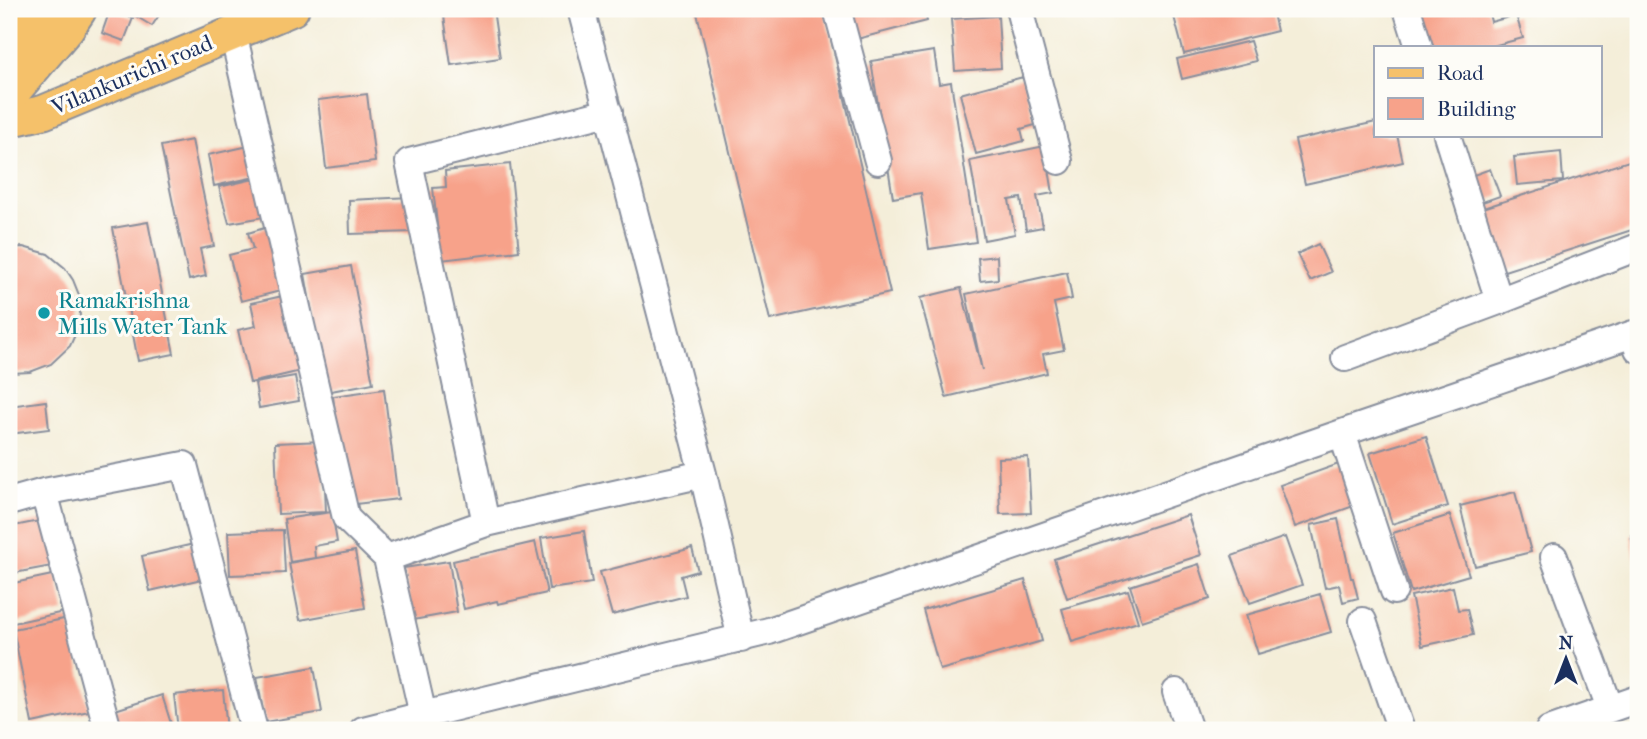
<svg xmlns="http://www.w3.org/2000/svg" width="1647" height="739" font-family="'IM FELL French Canon',serif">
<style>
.building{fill:#f7a28a}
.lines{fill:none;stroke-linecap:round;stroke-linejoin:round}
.minor-casing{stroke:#888e9c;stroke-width:30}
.major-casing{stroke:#888e9c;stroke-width:37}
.highway-casing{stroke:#888e9c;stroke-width:42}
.minor{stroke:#fff;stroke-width:26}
.major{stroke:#f5c16b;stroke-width:33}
.highway{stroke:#f5c16b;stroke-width:38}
.culture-dot{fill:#0f9aa8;stroke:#fdfcf7;stroke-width:2.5}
.labels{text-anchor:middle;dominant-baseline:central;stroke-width:6;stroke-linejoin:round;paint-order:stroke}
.street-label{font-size:23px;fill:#1b2f5e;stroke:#fdfcf7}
.culture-label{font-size:23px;fill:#0d838f;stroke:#fdfcf7;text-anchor:start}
</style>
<rect width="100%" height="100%" fill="#fdfcf7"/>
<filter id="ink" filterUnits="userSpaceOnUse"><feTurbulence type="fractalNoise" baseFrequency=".0143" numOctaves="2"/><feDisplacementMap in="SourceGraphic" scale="14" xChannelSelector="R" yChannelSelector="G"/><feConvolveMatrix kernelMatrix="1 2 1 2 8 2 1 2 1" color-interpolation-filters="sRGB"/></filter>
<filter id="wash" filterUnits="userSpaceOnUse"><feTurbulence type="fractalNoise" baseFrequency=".00686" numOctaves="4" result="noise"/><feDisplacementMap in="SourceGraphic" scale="28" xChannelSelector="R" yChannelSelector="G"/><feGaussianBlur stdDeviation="1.57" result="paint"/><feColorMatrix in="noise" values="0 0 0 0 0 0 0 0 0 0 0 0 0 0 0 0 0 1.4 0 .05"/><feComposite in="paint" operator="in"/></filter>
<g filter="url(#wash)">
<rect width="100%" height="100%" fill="#f4eed9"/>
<g id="blocks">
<!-- building -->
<path class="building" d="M124 9H163L152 26Z
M443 9H493L500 58 451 65Z
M696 9H824L890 293 770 320Z
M849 9H924L927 21 857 39Z
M1172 9H1272L1277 31 1184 54Z
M1298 9H1317V10L1299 14Z
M1419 9H1488L1491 22 1516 15 1523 38 1489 47H1429Z
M110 10 133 18 124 41 102 33Z
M998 16 1001 68 955 71 951 19Z
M1250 41 1256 61 1182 79 1177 59Z
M934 51 939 84 951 82 976 242 929 249 921 193 893 198 871 61Z
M1023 77 1035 125 1021 129 1024 141 976 154 960 94Z
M367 94 375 162 326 168 318 100Z
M1376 122V135H1386V137L1397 135 1403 162 1305 184 1295 140Z
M192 140 214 246 200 249 206 276 189 280 161 146Z
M249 146 255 177 214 186 208 155Z
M1045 146 1053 193 1037 196 1043 227 1026 230 1021 198 1009 200 1015 234 984 240 970 161Z
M1561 152 1563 181 1517 185 1514 157Z
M1638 158V228L1495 274 1474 211Z
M510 164 519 251 441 260 433 188 446 187 445 171Z
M1490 169 1500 196 1477 204 1468 177Z
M254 179 264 217 229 223 219 187Z
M411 197 413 232 350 234 349 200Z
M148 222 174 354 138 361 113 228Z
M271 226 288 289 241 301 229 255 253 249 248 233Z
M1318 244 1331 272 1310 281 1297 254Z
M23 247 48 254 65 268 73 280 81 300 79 326 70 346 51 364 30 372 11 373H9V248Z
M997 256 998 279 980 281 978 258Z
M351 266 373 383 326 392 305 274Z
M1067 272 1072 299 1054 303 1064 350 1043 354 1047 373 946 397 920 298 961 288 982 370 966 294Z
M287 295 305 370 250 383 238 330 256 326 251 303Z
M295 376 299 401 259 408 255 383Z
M384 389 398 499 347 505 333 396Z
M46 401 49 429 9 434V406Z
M1426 436 1448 506 1392 524 1370 453Z
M323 441 326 512 278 514 275 443Z
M1028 457 1031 513 1000 514 998 458Z
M1347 461 1362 503 1295 527 1280 485Z
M1515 492 1531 552 1475 566 1460 506Z
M332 512 337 542 314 546 315 558 290 562 284 519Z
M1188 515 1201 555 1067 598 1054 559Z
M1450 515 1469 575 1411 592 1393 533Z
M49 519 57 565 9 574V527Z
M1338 519 1351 578H1353L1358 598 1343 602 1339 585 1325 588 1311 525Z
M283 530 285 573 230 575 228 532Z
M584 531 592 583 549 589 541 538Z
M1638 534V567H1637L1631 535Z
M1285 537 1302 585 1250 603 1232 556Z
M535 542 547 593 498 604 497 601 464 609 453 561Z
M198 543 206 578 150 591 142 556Z
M692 548 698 571 681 576 686 596 612 615 600 572Z
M355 551 365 608 300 620 289 563Z
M449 561 457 612 413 620 404 568Z
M1199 564 1210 599 1142 621 1130 586Z
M57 574 64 612 9 624V584Z
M1025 580 1042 641 940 670 923 610Z
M1453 587 1458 610 1467 609 1473 635 1422 646 1411 596Z
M1128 590 1138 622 1072 642 1062 609Z
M1320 594 1331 632 1258 654 1246 615Z
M69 618 89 711 32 723 13 629Z
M314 667 322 712 265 722 257 677Z
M223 690 227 730H178L174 695Z
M162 695 173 730H115L109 712Z"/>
</g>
</g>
<g filter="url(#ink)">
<use href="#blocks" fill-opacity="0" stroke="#888e9c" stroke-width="2"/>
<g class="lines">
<!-- minor casing -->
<g class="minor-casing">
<path id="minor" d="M581 9 703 474 741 639
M837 9 878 161
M1019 9 1059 161
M1407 9 1419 47
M233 33 346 518 387 558
M1447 135 1499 301
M1345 358 1499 301 1638 247
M1342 433 1394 591
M703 474 486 523 387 558 423 715 769 631 1342 433 1633 334 1638 349
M44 492 108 730
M9 502 44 492 184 465 254 730
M486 523 409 162 609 112
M1554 557 1610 708
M1363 621 1401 730
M1176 692 1189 730
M363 730 423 715 426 730
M1549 730 1638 699"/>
</g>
<!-- major casing -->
<g class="major-casing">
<path id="major" d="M9 120 44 112 292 9"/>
</g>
<!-- highway casing -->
<g class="highway-casing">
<path id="highway" d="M9 45 40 14 43 9
M9 93 65 27 77 9"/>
</g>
<!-- minor -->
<use href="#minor" class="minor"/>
<!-- major -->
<use href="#major" class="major"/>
<!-- highway -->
<use href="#highway" class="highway"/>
</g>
</g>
<!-- markers -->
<circle class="culture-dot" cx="44" cy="313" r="7"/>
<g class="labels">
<!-- street labels -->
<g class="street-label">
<text transform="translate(132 75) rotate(-23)">Vilankurichi road</text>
</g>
<!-- culture labels -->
<g class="culture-label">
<text x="58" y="300">Ramakrishna<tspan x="58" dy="26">Mills Water Tank</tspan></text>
</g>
</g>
<!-- margin -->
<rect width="1647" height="739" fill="none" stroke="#fdfcf7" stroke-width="35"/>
<!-- legend -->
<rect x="1374" y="46" width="228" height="91" fill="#fdfcf7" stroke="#a3aaba" stroke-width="2"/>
<rect x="1388" y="68" width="35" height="10" fill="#f5c16b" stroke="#a3aaba" stroke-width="2"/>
<text x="1437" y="80" font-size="21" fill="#1b2f5e">Road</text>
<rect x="1388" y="98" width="35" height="21" fill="#f7a28a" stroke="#a3aaba" stroke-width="2"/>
<text x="1437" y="116" font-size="21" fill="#1b2f5e">Building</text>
<!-- north arrow -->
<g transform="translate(1566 659)" stroke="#fdfcf7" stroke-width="5" paint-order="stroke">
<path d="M0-5L12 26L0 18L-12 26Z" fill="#1b2f5e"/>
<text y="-10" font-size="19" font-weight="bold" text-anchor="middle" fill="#1b2f5e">N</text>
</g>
</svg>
